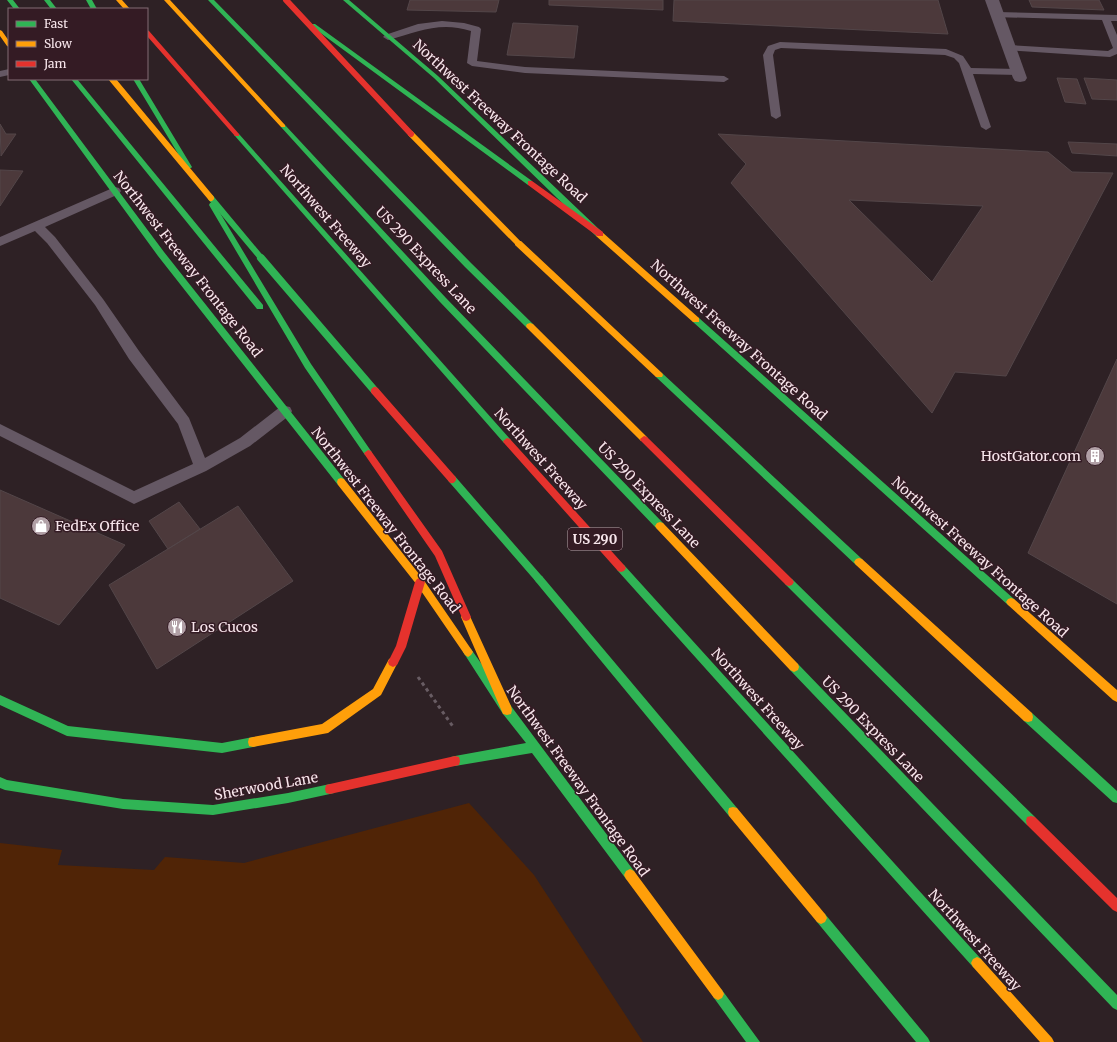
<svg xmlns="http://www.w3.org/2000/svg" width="1117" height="1042" font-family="Merriweather,serif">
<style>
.green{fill:#502406}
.building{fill:#4c393b;stroke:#534649;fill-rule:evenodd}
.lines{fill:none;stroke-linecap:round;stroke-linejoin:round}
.path{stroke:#685c63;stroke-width:3;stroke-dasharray:3.5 3.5;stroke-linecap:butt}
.lane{fill:#655864;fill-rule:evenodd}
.street{fill:#655864;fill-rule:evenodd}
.fast{fill:#30b455;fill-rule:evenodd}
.slow{fill:#ff9f0a;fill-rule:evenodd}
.jam{fill:#e5322d;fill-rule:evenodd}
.fast-bridge-far1{stroke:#30b455;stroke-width:6}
.fast-bridge{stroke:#30b455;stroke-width:8}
.slow-bridge{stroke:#ff9f0a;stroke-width:6}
.jam-bridge-far1{stroke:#e5322d;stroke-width:6}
.jam-bridge{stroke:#e5322d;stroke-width:8}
.labels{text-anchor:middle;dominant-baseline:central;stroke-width:3;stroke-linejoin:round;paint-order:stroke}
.shield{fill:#341b24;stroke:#bca8af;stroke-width:1}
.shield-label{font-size:13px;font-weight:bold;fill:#f7e5eb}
.street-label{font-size:14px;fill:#f7e5eb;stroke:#341b24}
.poi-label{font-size:14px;fill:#f7e5eb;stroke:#341b24;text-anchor:start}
</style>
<rect width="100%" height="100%" fill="#2e2125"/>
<!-- green -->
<path class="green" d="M469 803 534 875 643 1042H0V843L62 850 58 865 154 870 165 857 244 863Z"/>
<!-- building -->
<path class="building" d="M410 0H499L496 12 407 10Z
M549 0H663V10L549 5Z
M674 0H938L948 34 673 21Z
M1029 0H1099L1104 10 1032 7Z
M513 23 578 26 574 58 507 55Z
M1057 78 1077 79 1086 104 1065 102Z
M1084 78 1117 80V100L1092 99Z
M0 124 6 134H16L1 156Z
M718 134 1048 152 1072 172 1113 173 1006 376 955 372 932 413 731 183 746 164ZM849 200 983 206 932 282Z
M1068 142 1117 144V156L1072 153Z
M0 170 23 171 0 206Z
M1117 359V604L1028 553Z
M0 490 125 545 59 625 0 598Z
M179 502 200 529 168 549 149 521Z
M238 506 293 581 157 669 109 585Z"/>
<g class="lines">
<!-- path -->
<path class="path" d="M418 677 454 728"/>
<!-- lane -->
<path class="lane" d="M997 12 1117 15V21H1111L1117 35V54L1110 57 1006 50 1004 48 1009 45 1108 51 1113 48 1102 20 994 17 992 15 994 13Z
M442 21 464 23 479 27 481 29 477 61 525 67 724 76 729 79 724 82 525 73 472 66 467 63 471 31C439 21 419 32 388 40L383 37 385 35 418 24Z
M780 42 946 49 963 56 971 68 1018 69 1023 72 1018 75 973 74 991 127 986 130 981 127 959 63 954 58 945 55 781 48 775 50 773 55 781 116 776 119 771 116 763 55 768 46Z
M9 69V75L0 77V71Z
M115 187 119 188 121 191 119 194 45 227 55 237 103 299 139 351 189 418 205 458 240 438 280 407 285 406 290 407 292 411 290 415 250 446 206 471 134 504 0 436V424L134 491 193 464 178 424 129 359 95 305 47 243 35 231 0 246V237Z"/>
<!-- street -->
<path class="street" d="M985 0H999L1027 78 1025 81 1020 82 1015 81 1013 78Z"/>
<!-- fast -->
<path class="fast" d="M7 0H13L20 9H14Z
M44 0H50L57 9H51Z
M86 0H92L97 9H91Z
M208 0H214L471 263 533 324 534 326 533 328H527L465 267Z
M343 0H349L438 76 602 232V236H596L434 78Z
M311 24H315L532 181V185H528L311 26Z
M29 79H35L164 252 344 479 345 482 344 485H338L158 256Z
M71 79H77L263 305V309H257Z
M133 79H139L192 167 191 168H187L186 167Z
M283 124 285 125 446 298 663 523 665 526 663 529 660 530 657 529 440 302 281 127V125Z
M237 133 239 134 510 439 511 441 510 443H504L235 136 234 135Z
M210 203H214L311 364 371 451 372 453 371 455H365L305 368 209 205Z
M696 317 699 318 1014 599 1016 602 1014 605 1011 606 1008 605 693 322 692 320Z
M659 372 662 373 862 559 864 562 862 565 859 566 856 565 656 377 655 375Z
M621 564 624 565 981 959 983 963 981 967 977 969 973 967 618 571 616 568 618 565Z
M539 575 542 576 737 808 738 812 737 816 733 817 729 816 536 582 534 579 536 576Z
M789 578 792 579 1035 817 1036 821 1035 825 1031 826 1027 825 786 585 784 582 786 579Z
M468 647 471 649 511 706 634 871 636 875 634 879 630 881 626 879 532 753 455 766 451 765 450 761 451 757 455 756 526 743 503 714 465 655 463 652 465 649Z
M794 662 798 664 1117 995V1010L1113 1008 790 670 789 667 790 664Z
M0 695 68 726 222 743 253 737 257 738 258 742 257 746 253 747 222 753 67 736 0 705Z
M1028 712 1032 713 1117 791V803L1113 802 1024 721 1023 717 1024 713Z
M0 777 7 780 123 799 213 805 288 793 330 784 334 785 335 789 334 793 330 794 288 803 213 815 123 809 5 790 0 788Z
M821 912 825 914 928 1038 930 1042H916L817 922 815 918 817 914Z
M718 988 722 990 760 1042H746L714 998 712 994 714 990Z"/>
<!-- slow -->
<path class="slow" d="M116 0H122L130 9H124Z
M164 0H170L285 125V127H281Z
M0 30 2 31 9 41V47L7 46 0 36Z
M596 232H602L699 318V322H693L596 236Z
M515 241H521L662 373 663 375 662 377H656L515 245Z
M530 323 533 324 647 437 648 439 647 441H641L527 328 526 326 527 324Z
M341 478 344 479 423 579 471 649 473 652 471 655 468 657 465 655 417 585 338 485 337 482 338 479Z
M660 522 663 523 798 664 799 667 798 670 794 672 790 670 657 529 655 526 657 523Z
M859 558 862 559 1032 713 1033 717 1032 721 1028 722 1024 721 856 565 854 562 856 559Z
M1011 598 1014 599 1117 690V702L1113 700 1008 605 1006 602 1008 599Z
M466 613 469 614 511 706 512 710 511 714 507 715 503 714 461 617 463 614Z
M393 657 397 659 398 662 381 695 328 733 253 747 249 746 248 742 249 738 253 737 322 724 373 689 389 659Z
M733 807 737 808 825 914 827 918 825 922 821 924 817 922 729 816 728 812 729 808Z
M630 869 634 871 722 990 724 994 722 998 718 1000 714 998 626 879 624 875 626 871Z
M977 957 981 959 1052 1038 1054 1042H1040L973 967 971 963 973 959Z"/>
<!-- jam -->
<path class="jam" d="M147 30 149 31 239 134V136H235L147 36Z
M528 181H532L603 232V236H597L528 185Z
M644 436 647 437 792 579 794 582 792 585 789 586 786 585 641 441 640 439Z
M507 438 510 439 624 565 626 568 624 571 621 572 618 571 504 443 503 441Z
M368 450 371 451 442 551 471 617 469 620 466 621 463 620 435 556 365 455 364 453Z
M420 578 423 579 425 582 406 647 397 665 393 667 389 665 388 662 396 646 415 582 417 579Z
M455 756 459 757 460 761 459 765 455 766 330 794 326 793 325 789 326 785 330 784Z
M1031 816 1035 817 1117 898V912L1113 910 1027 825 1026 821 1027 817Z"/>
<!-- fast-bridge-far1 -->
<path class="fast-bridge-far1" d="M211 198 262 259"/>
<!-- fast-bridge -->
<path class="fast-bridge" d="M261 258 375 391
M452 479 539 579"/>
<!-- slow-bridge -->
<path class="slow-bridge" d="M112 79 211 198
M411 134 518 243"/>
<!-- jam-bridge-far1 -->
<path class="jam-bridge-far1" d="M286 0 411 134"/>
<!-- jam-bridge -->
<path class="jam-bridge" d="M375 391 452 479"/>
</g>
<!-- icons -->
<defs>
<g id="building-disc" transform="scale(1)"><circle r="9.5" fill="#b1a0a6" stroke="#341b24"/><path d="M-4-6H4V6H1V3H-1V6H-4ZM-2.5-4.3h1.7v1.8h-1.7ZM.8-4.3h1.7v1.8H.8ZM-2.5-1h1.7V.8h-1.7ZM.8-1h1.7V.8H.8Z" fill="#fff"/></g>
<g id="shop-disc" transform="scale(1)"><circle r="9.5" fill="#b1a0a6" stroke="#341b24"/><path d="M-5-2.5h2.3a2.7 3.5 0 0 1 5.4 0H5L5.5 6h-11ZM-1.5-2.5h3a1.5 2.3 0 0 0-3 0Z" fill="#fff"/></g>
<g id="restaurant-disc" transform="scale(1)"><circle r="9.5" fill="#b1a0a6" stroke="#341b24"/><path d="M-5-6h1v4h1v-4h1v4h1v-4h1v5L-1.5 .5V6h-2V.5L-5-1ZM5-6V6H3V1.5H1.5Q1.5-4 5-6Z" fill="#fff"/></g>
</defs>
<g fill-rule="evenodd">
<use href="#building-disc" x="1095" y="456"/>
<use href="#shop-disc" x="41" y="526"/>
<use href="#restaurant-disc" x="177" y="627"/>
</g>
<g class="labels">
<!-- shield labels -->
<rect class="shield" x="568" y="528" width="54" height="22" rx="3"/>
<g class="shield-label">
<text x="595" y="539">US 290</text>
</g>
<!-- street labels -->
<g class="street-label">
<text transform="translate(500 121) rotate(43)">Northwest Freeway Frontage Road</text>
<text transform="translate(326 216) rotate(49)">Northwest Freeway</text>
<text transform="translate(426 260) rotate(47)">US 290 Express Lane</text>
<text transform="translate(188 264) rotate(52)">Northwest Freeway Frontage Road</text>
<text transform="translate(739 340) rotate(42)">Northwest Freeway Frontage Road</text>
<text transform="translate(541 459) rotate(48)">Northwest Freeway</text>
<text transform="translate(649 495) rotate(46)">US 290 Express Lane</text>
<text transform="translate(386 520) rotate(52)">Northwest Freeway Frontage Road</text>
<text transform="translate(980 557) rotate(42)">Northwest Freeway Frontage Road</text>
<text transform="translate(758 699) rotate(48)">Northwest Freeway</text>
<text transform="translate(873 729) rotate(46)">US 290 Express Lane</text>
<text transform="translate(578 781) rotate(54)">Northwest Freeway Frontage Road</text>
<text transform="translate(266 786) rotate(-10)">Sherwood Lane</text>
<text transform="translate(975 940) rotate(48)">Northwest Freeway</text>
</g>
<!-- poi labels -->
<g class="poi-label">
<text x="1081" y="456" text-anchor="end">HostGator.com</text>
<text x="55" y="526">FedEx Office</text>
<text x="191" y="627">Los Cucos</text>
</g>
</g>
<!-- legend -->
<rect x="8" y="8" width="140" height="72" fill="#341b24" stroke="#826c74"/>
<rect x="16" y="21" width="20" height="6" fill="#30b455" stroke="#826c74"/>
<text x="44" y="28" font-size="12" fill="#f7e5eb">Fast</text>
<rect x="16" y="41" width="20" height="6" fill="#ff9f0a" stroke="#826c74"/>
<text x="44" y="48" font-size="12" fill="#f7e5eb">Slow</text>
<rect x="16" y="61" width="20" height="6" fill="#e5322d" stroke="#826c74"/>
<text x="44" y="68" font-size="12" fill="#f7e5eb">Jam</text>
</svg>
